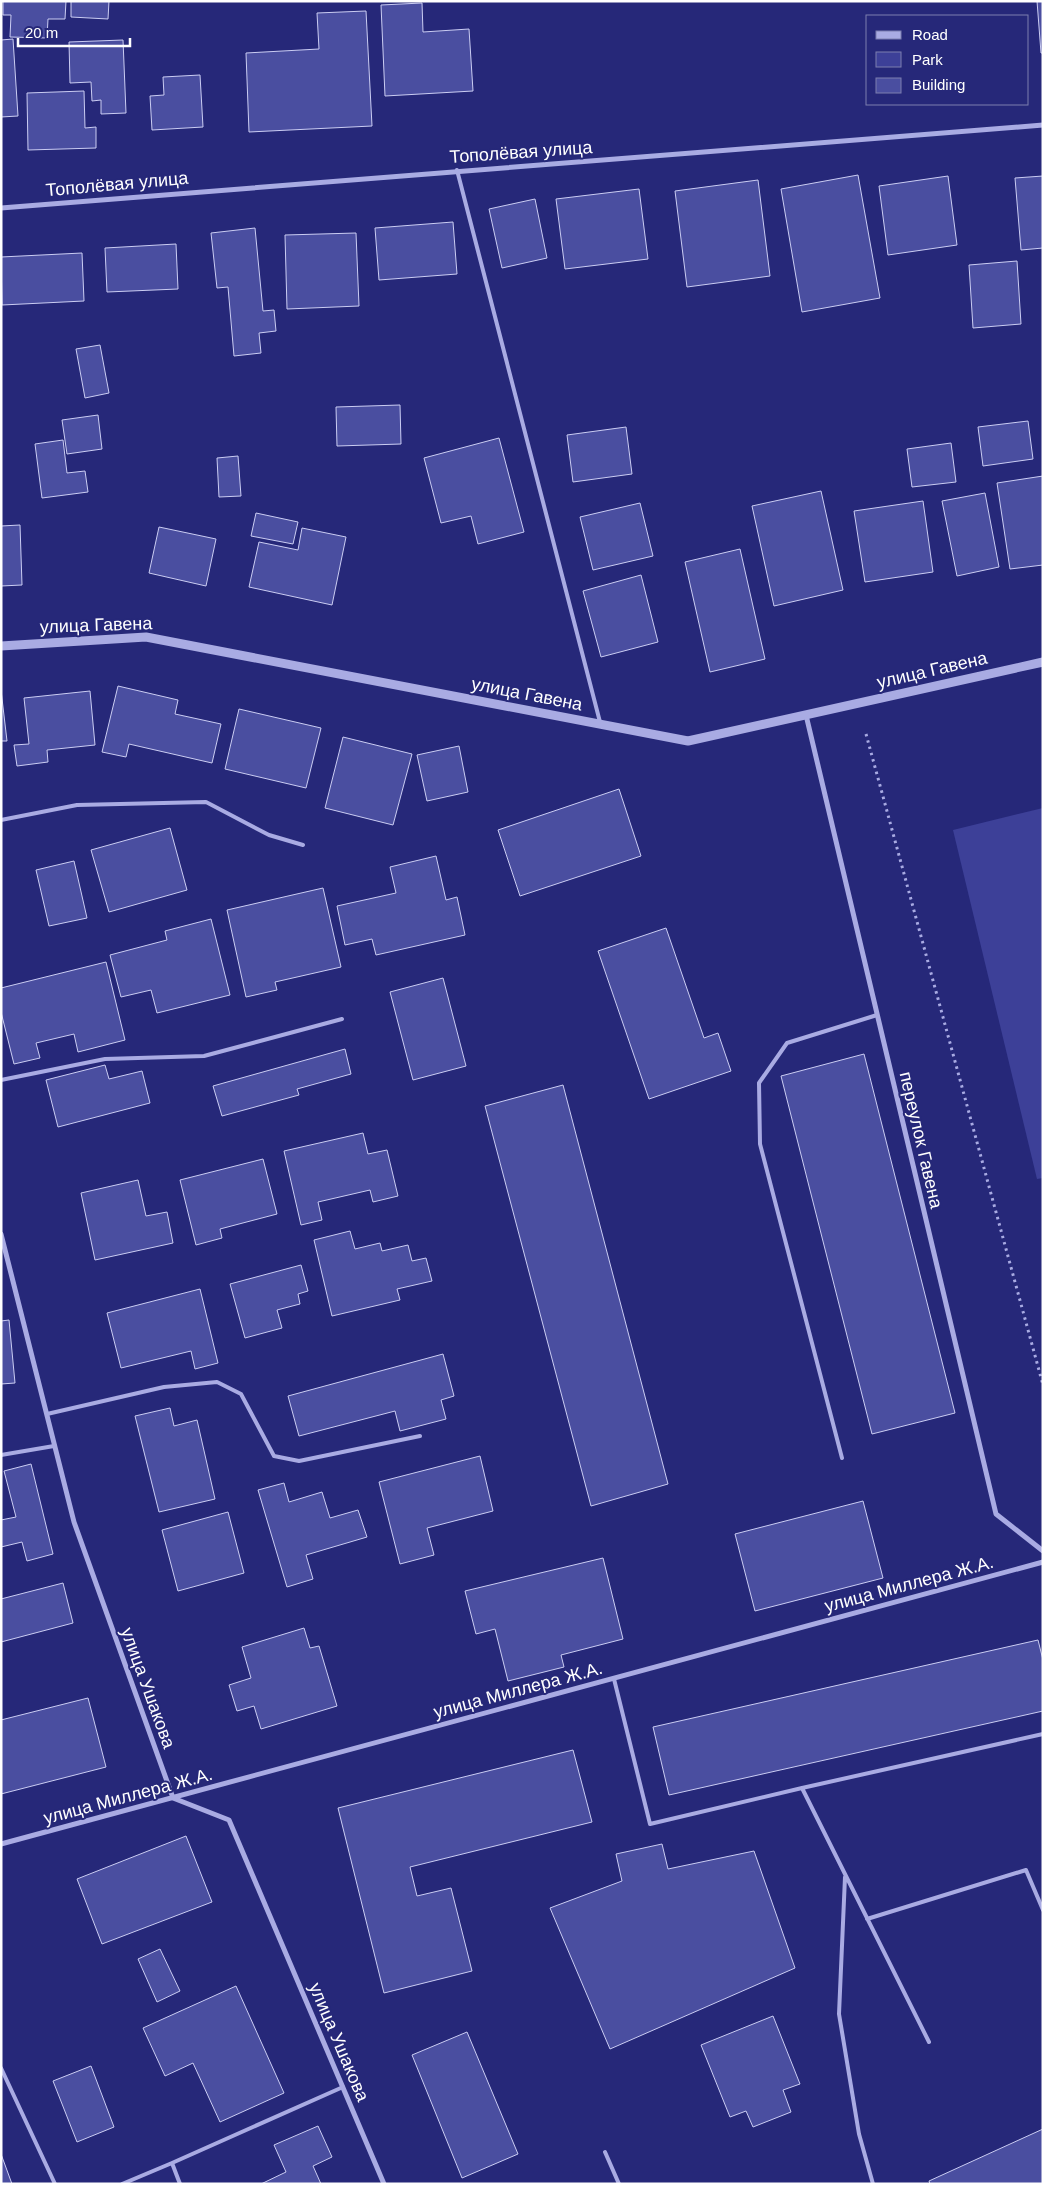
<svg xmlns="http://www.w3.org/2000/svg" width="1044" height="2185" font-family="Arial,sans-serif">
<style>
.green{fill:#3d4098}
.building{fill:#4a4ea0;stroke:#cbcdf3}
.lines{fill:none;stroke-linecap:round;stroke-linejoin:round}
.path{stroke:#a9abe3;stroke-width:3;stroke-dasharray:2.5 4;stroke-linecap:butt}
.service{stroke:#a9abe3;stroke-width:4}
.minor{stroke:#a9abe3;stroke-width:5}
.tertiary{stroke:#a9abe3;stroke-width:9}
.labels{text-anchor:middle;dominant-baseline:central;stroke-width:4;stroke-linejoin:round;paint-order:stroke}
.street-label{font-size:18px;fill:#fff;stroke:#262879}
</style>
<rect width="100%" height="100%" fill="#262879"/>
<!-- green -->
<path class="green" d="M1043 808V1178L1037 1179 953 830Z"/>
<!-- building -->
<path class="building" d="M3 1H66L65 19H48L47 38 10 37 11 15H3Z
M71 1H109L108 19 71 17Z
M1037 1H1043V53H1041Z
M422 3 423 32 469 29 473 91 385 96 381 5Z
M366 11 372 126 249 132 246 53 319 49 317 13Z
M13 39 18 116 1 117V40Z
M123 40 126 113 101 114V100L92 101 91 82 70 83 69 42Z
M200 75 203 127 152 130 150 96 164 95 163 77Z
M84 91 85 128 96 127V148L28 150 27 93Z
M858 175 880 298 802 312 781 189Z
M948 176 957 245 888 255 879 186Z
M1043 176V248L1021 250 1015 178Z
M758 180 770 276 687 287 675 191Z
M639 189 648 259 565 269 556 199Z
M535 199 547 258 502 268 489 209Z
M453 222 457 274 379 280 375 228Z
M255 228 263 311 274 310 276 331 259 333 261 353 234 356 228 287 217 288 211 233Z
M356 233 359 306 287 309 285 235Z
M176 244 178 289 107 292 105 248Z
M82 253 84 301 2 305 1 257Z
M1017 261 1021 324 973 328 969 265Z
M100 345 109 393 85 398 76 349Z
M400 405 401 444 337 446 336 407Z
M98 415 102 449 67 454 62 420Z
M1028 421 1033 459 983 466 978 427Z
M626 427 632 474 573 482 567 435Z
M499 438 524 532 478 544 471 516 441 523 424 458Z
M63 440 67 473 85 471 88 492 42 498 35 444Z
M951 443 956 482 912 487 907 449Z
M238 456 241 496 219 497 217 458Z
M1043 476V565L1010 569 997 483Z
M821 491 843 590 774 606 752 506Z
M985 493 999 567 957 576 942 501Z
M923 501 933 572 865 582 854 511Z
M640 503 653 556 593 570 580 517Z
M256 513 298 522 293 544 251 536Z
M20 525 22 585 1 586V526Z
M159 527 216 539 206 586 149 573Z
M302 528 346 537 332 605 249 587 259 542 298 550Z
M740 549 765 659 710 672 685 562Z
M641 575 658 642 601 657 583 591Z
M118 686 178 700 175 714 221 724 212 763 129 744 126 757 102 752Z
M1 690 7 741H1Z
M90 691 95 745 47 750 48 762 17 766 14 745 29 744 24 698Z
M239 709 321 728 306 788 225 769Z
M343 737 412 754 393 825 325 808Z
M459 746 468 792 427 801 417 755Z
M619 789 641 856 520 896 498 830Z
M170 828 187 890 109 912 91 850Z
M436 856 446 900 457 897 465 935 376 955 372 939 345 945 337 906 396 893 390 867Z
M74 861 87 918 49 926 36 870Z
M323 888 341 967 275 982 277 990 246 997 227 910Z
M211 919 230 995 157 1013 151 990 121 997 110 955 167 940 165 931Z
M666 928 704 1038 718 1033 731 1071 649 1099 598 951Z
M106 962 125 1040 78 1052 74 1034 36 1043 40 1058 14 1064 1 1012V988Z
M443 978 466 1066 413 1080 390 992Z
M345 1049 351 1074 297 1089 299 1095 222 1116 213 1086Z
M864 1054 955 1413 872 1434 781 1076Z
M105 1065 109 1079 142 1071 150 1103 58 1127 46 1080Z
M563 1085 668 1484 591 1506 485 1106Z
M363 1133 368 1154 387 1150 398 1196 373 1202 370 1190 318 1202 322 1220 301 1225 284 1151Z
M263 1159 277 1214 220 1229 222 1238 196 1245 180 1180Z
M138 1180 146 1216 167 1212 173 1243 95 1260 81 1193Z
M350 1231 355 1249 380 1243 382 1251 408 1245 412 1261 426 1258 432 1281 397 1289 400 1300 332 1316 314 1240Z
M301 1265 308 1291 298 1294 300 1304 277 1310 282 1328 245 1338 230 1284Z
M200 1289 218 1363 195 1369 191 1351 121 1368 107 1313Z
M9 1320 15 1383 1 1384V1321Z
M443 1354 454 1396 441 1400 446 1419 400 1431 395 1411 299 1436 288 1396Z
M170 1408 174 1426 197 1420 215 1499 159 1512 135 1416Z
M480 1456 493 1511 427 1528 434 1555 400 1564 379 1482Z
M31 1464 53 1554 27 1561 22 1542 1 1547V1520L16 1517 4 1471Z
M284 1483 289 1502 322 1492 330 1518 358 1510 367 1537 306 1555 313 1579 287 1587 258 1490Z
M863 1501 883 1578 755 1611 735 1534Z
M228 1512 244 1573 178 1591 162 1530Z
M603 1558 623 1639 561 1655 564 1667 508 1681 495 1629 476 1634 465 1591Z
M63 1583 73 1623 1 1642V1599Z
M304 1628 310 1648 319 1646 337 1706 261 1729 254 1706 237 1711 229 1685 251 1678 242 1647Z
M1038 1640 1043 1660V1711L669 1795 653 1727Z
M88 1698 106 1767 1 1794V1720Z
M573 1750 592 1822 410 1867 417 1896 451 1888 472 1971 384 1993 338 1808Z
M186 1836 212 1902 102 1944 77 1879Z
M662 1844 668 1869 754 1851 795 1968 610 2049 550 1908 622 1881 616 1854Z
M160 1949 180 1991 157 2002 138 1959Z
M236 1986 284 2093 220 2122 193 2063 165 2076 143 2028Z
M773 2016 800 2084 783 2090 791 2112 753 2127 746 2111 730 2117 701 2045Z
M467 2032 518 2154 462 2178 412 2055Z
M91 2066 114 2127 77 2142 53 2081Z
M318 2126 332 2157 313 2166 321 2184H261L286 2172 274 2145Z
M1043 2129V2184H930L929 2181Z
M1 2154 12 2184H1Z"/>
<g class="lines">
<!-- path -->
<path class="path" d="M866 734 1043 1385"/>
<!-- service -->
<path class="service" d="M457 170 600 722
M1 820 77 805 206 802 269 835 303 845
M1 1080 105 1059 204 1056 342 1019
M47 1414 164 1387 217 1382 241 1394 274 1456 299 1461 420 1436
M1 1455 54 1446
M842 1458 760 1144 759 1083 787 1043 877 1015
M614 1679 650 1824 802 1788 929 2042
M802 1788 1043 1734
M845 1877 839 2014 859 2134 873 2184
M867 1919 1026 1870 1043 1910
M1 2068 55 2184
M605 2152 619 2184
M122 2184 172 2163
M180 2184 172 2163 343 2087"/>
<!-- minor -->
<path class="minor" d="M1 208 1043 125
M806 715 996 1514 1043 1551
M1 1234 74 1522 173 1798 229 1820 384 2184
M1 1844 1043 1562"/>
<!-- tertiary -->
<path class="tertiary" d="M1 646 146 637 688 741 1043 662"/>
</g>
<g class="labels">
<!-- street labels -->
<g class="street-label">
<text transform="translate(521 152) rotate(-4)">Тополёвая улица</text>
<text transform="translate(117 184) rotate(-5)">Тополёвая улица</text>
<text transform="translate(96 625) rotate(-2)">улица Гавена</text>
<text transform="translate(932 670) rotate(-13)">улица Гавена</text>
<text transform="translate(527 694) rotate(11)">улица Гавена</text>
<text transform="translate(921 1140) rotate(77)">переулок Гавена</text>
<text transform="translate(909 1584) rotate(-15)">улица Миллера Ж.А.</text>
<text transform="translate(148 1688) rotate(70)">улица Ушакова</text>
<text transform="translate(518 1690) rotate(-15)">улица Миллера Ж.А.</text>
<text transform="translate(128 1796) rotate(-15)">улица Миллера Ж.А.</text>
<text transform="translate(339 2042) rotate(67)">улица Ушакова</text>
</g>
</g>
<!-- border -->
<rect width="1044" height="2185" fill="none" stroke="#ffffff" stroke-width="5"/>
<!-- legend -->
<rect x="866" y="15" width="162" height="90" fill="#262879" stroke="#7d7eaf"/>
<rect x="876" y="31" width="25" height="8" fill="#a9abe3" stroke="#7d7eaf"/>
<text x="912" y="40" font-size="15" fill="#ffffff">Road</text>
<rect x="876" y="52" width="25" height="15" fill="#3d4098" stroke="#7d7eaf"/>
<text x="912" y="65" font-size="15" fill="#ffffff">Park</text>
<rect x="876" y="78" width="25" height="15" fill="#4a4ea0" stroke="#7d7eaf"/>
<text x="912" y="90" font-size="15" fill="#ffffff">Building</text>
<!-- scale -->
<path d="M18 38v8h112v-8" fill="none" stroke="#ffffff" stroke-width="2.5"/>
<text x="25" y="38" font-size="15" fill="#ffffff" stroke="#262879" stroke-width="4" paint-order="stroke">20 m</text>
</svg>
